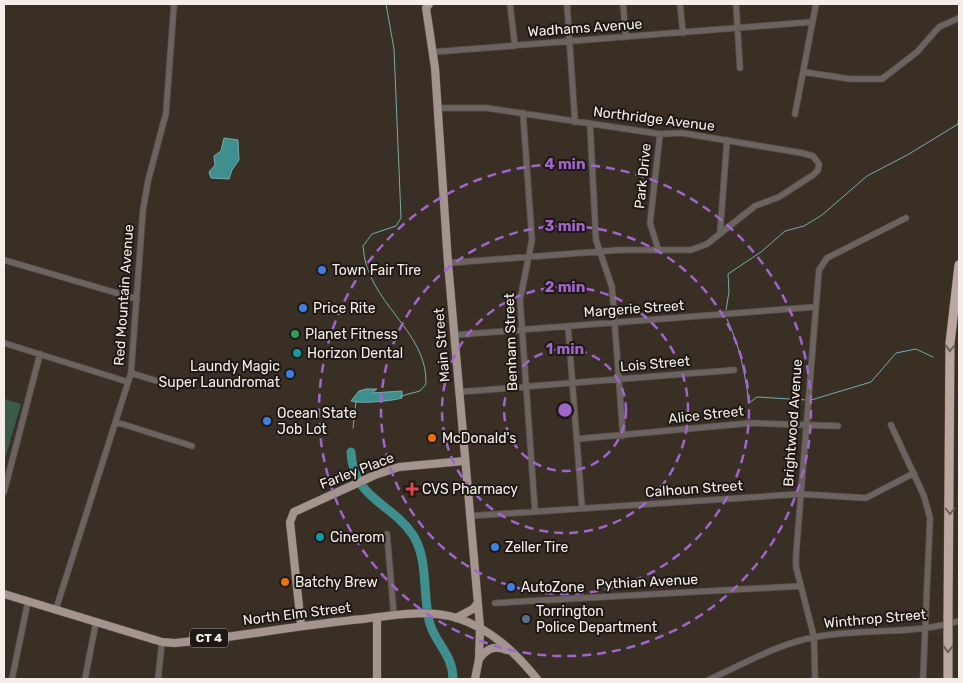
<svg xmlns="http://www.w3.org/2000/svg" width="963" height="683" font-family="Rubik,sans-serif">
<style>
.green{fill:#395b47}
.water{fill:#3f8f8f;stroke:#76acaa}
.lines{fill:none;stroke-linecap:round;stroke-linejoin:round}
.stream{stroke:#76acaa;stroke-width:1}
.river{stroke:#3f8f8f;stroke-width:9}
.minor-casing{stroke:#574e44;stroke-width:7}
.major-casing{stroke:#574e44;stroke-width:9}
.highway-casing{stroke:#574e44;stroke-width:10}
.minor{stroke:#6b6360;stroke-width:5.5}
.major{stroke:#a3948e;stroke-width:8}
.highway{stroke:#b9a7a0;stroke-width:9}
.highway-bridge-casing{stroke:#574e44;stroke-width:10;stroke-linecap:butt}
.highway-bridge{stroke:#b9a7a0;stroke-width:9}
.oneway{stroke:#6b605a}
.ring{fill:none;stroke:#a066cb;stroke-width:2.5;stroke-dasharray:9 6}
.shop-dot{fill:#3f7fe0;stroke:#1d1813;stroke-width:2}
.leisure-dot{fill:#2e9e5b;stroke:#1d1813;stroke-width:2}
.culture-dot{fill:#0f9aa8;stroke:#1d1813;stroke-width:2}
.food-dot{fill:#e8710a;stroke:#1d1813;stroke-width:2}
.health-dot{fill:#e0444e;stroke:#1d1813;stroke-width:2}
.service-dot{fill:#5c6f8a;stroke:#1d1813;stroke-width:2}
.labels{text-anchor:middle;dominant-baseline:central;stroke-width:4;stroke-linejoin:round;paint-order:stroke}
.shield{fill:#1d1813;stroke:#b4aea8;stroke-width:1}
.shield-label{font-size:12px;font-weight:bold;fill:#f5eee8}
.street-label{font-size:14px;fill:#f5eee8;stroke:#1d1813}
.poi-label{font-size:14px;fill:#f5eee8;stroke:#1d1813;text-anchor:start}
.centre{fill:#a066cb;stroke:#1d1813;stroke-width:2.5}
.ring-label{font-size:15px;text-anchor:middle;font-weight:bold;fill:#a066cb;stroke:#1d1813;stroke-width:4;stroke-linejoin:round;paint-order:stroke}
</style>
<rect width="100%" height="100%" fill="#392f25"/>
<!-- green -->
<path class="green" d="M4 399 21 404 4 462Z"/>
<!-- water -->
<path class="water" d="M224 138 238 140 239 160 232 170 229 179 211 178 209 172 215 165 214 156 221 151Z
M366 389H377L372 393 402 391V398C392 401 360 404 351 401L359 391Z"/>
<g class="lines">
<!-- stream -->
<path class="stream" d="M386 4 394 49 401 218 396 226 372 234 363 246C366 303 428 330 426 384L420 391 401 396
M726 310 729 292 728 274 761 252 785 231 804 226 822 215 867 176 909 154 958 124 959 113
M727 319C740 347 745 373 749 403L757 397 807 400
M811 400 871 382 896 353 916 349 933 357
M353 428 356 401"/>
<!-- river -->
<path class="river" d="M351 452C353 499 392 503 413 535 429 560 422 596 430 624 436 644 453 655 453 679"/>
<!-- minor casing -->
<g class="minor-casing">
<path id="minor" d="M510 4 515 46
M567 4 575 122
M623 4 626 37
M680 4 683 33
M736 4 740 68
M433 52 812 22
M804 72 850 79H882L917 52 939 27 959 18
M438 108H487L660 134 682 133 802 153 813 156 819 164 818 170 813 175 779 197 755 206 707 244 691 250H619L448 263
M523 113 532 240 520 300 535 511
M795 114 816 4
M590 124 596 240 612 287 623 436
M720 233 727 140
M658 249 650 223 660 134
M4 260 137 299
M568 326 582 508
M454 335 815 307
M4 343 128 382
M131 373 173 386
M459 392 734 370
M116 422 192 446
M891 425 924 496 930 518 923 679
M577 439 751 423 838 426
M4 492 40 354
M469 516 800 494 866 498 914 473
M387 534 394 616
M495 603 801 586
M56 609 131 373 143 210 148 181 166 113 174 4
M12 679 28 601
M85 679 96 622
M158 679 162 642
M710 679C744 664 779 643 816 637 863 628 913 635 959 621
M815 679 814 637 796 567V555L819 270 827 258 906 218"/>
</g>
<!-- major casing -->
<g class="major-casing">
<path id="major" d="M429 4 426 8 435 68 448 263 480 627 479 659 475 679
M4 594 162 642 175 643C238 637 300 625 363 619 393 615 427 609 457 618 491 629 515 652 537 679
M377 617V679
M456 618 473 609 477 604
M301 625 290 522 294 512 375 475 399 467 464 461
M479 659C487 648 495 645 507 650"/>
</g>
<!-- highway casing -->
<g class="highway-casing">
<path id="highway" d="M948 618 950 343 959 265
M948 679V632"/>
</g>
<!-- minor -->
<use href="#minor" class="minor"/>
<!-- major -->
<use href="#major" class="major"/>
<!-- highway -->
<use href="#highway" class="highway"/>
<!-- highway-bridge casing -->
<g class="highway-bridge-casing">
<path id="highway-bridge" d="M948 632V618"/>
</g>
<!-- highway-bridge -->
<use href="#highway-bridge" class="highway-bridge"/>
</g>
<!-- one-way arrows -->
<defs><path id="oneway-chevron" d="M-2-3.5L2.5 0L-2 3.5" fill="none" stroke-width="1.6" stroke-linecap="round" stroke-linejoin="round" transform="scale(1.25)"/></defs>
<g class="oneway">
<use href="#oneway-chevron" transform="translate(950 348) rotate(92)"/>
<use href="#oneway-chevron" transform="translate(950 511) rotate(90)"/>
<use href="#oneway-chevron" transform="translate(948 649) rotate(91)"/>
</g>
<!-- distance rings -->
<g class="ring">
<circle cx="565" cy="410" r="61"/>
<circle cx="565" cy="410" r="123"/>
<circle cx="565" cy="410" r="184"/>
<circle cx="565" cy="410" r="246"/>
</g>
<!-- markers -->
<g class="shop-dot">
<circle cx="322" cy="270" r="5"/>
<circle cx="303" cy="308" r="5"/>
<circle cx="290" cy="374" r="5"/>
<circle cx="267" cy="421" r="5"/>
<circle cx="495" cy="547" r="5"/>
<circle cx="511" cy="587" r="5"/>
</g>
<circle class="leisure-dot" cx="295" cy="334" r="5"/>
<g class="culture-dot">
<circle cx="297" cy="353" r="5"/>
<circle cx="320" cy="537" r="5"/>
</g>
<g class="food-dot">
<circle cx="432" cy="438" r="5"/>
<circle cx="285" cy="582" r="5"/>
</g>
<path class="health-dot" d="M409.5 481.5h5v5h5v5h-5v5h-5v-5h-5v-5h5z"/>
<circle class="service-dot" cx="526" cy="619" r="5"/>
<g class="labels">
<!-- shield labels -->
<rect class="shield" x="190" y="628.5" width="38" height="19" rx="4"/>
<g class="shield-label">
<text x="209" y="638">CT 4</text>
</g>
<!-- street labels -->
<g class="street-label">
<text transform="translate(585 28) rotate(-4)">Wadhams Avenue</text>
<text transform="translate(654 119) rotate(7)">Northridge Avenue</text>
<text transform="translate(643 176) rotate(-84)">Park Drive</text>
<text transform="translate(124 295) rotate(-86)">Red Mountain Avenue</text>
<text transform="translate(634 309) rotate(-4)">Margerie Street</text>
<text transform="translate(511 342) rotate(-92)">Benham Street</text>
<text transform="translate(442 345) rotate(-95)">Main Street</text>
<text transform="translate(655 364) rotate(-5)">Lois Street</text>
<text transform="translate(706 415) rotate(-6)">Alice Street</text>
<text transform="translate(793 423) rotate(-86)">Brightwood Avenue</text>
<text transform="translate(357 471) rotate(-21)">Farley Place</text>
<text transform="translate(694 489) rotate(-4)">Calhoun Street</text>
<text transform="translate(647 582) rotate(-3)">Pythian Avenue</text>
<text transform="translate(297 614) rotate(-7)">North Elm Street</text>
<text transform="translate(875 619) rotate(-5)">Winthrop Street</text>
</g>
<!-- poi labels -->
<g class="poi-label">
<text x="332" y="270">Town Fair Tire</text>
<text x="313" y="308">Price Rite</text>
<text x="305" y="334">Planet Fitness</text>
<text x="307" y="353">Horizon Dental</text>
<text x="280" y="366" text-anchor="end">Laundy Magic<tspan x="280" dy="16">Super Laundromat</tspan></text>
<text x="277" y="413">Ocean State<tspan x="277" dy="16">Job Lot</tspan></text>
<text x="442" y="438">McDonald's</text>
<text x="422" y="489">CVS Pharmacy</text>
<text x="330" y="537">Cinerom</text>
<text x="505" y="547">Zeller Tire</text>
<text x="295" y="582">Batchy Brew</text>
<text x="521" y="587">AutoZone</text>
<text x="536" y="611">Torrington<tspan x="536" dy="16">Police Department</tspan></text>
</g>
</g>
<circle cx="565" cy="410" r="8" class="centre"/>
<g class="ring-label">
<text x="565" y="169">4 min</text>
<text x="565" y="231">3 min</text>
<text x="565" y="292">2 min</text>
<text x="565" y="354">1 min</text>
</g>
<!-- border -->
<rect width="963" height="683" fill="none" stroke="#f5eee8" stroke-width="10"/>
</svg>
